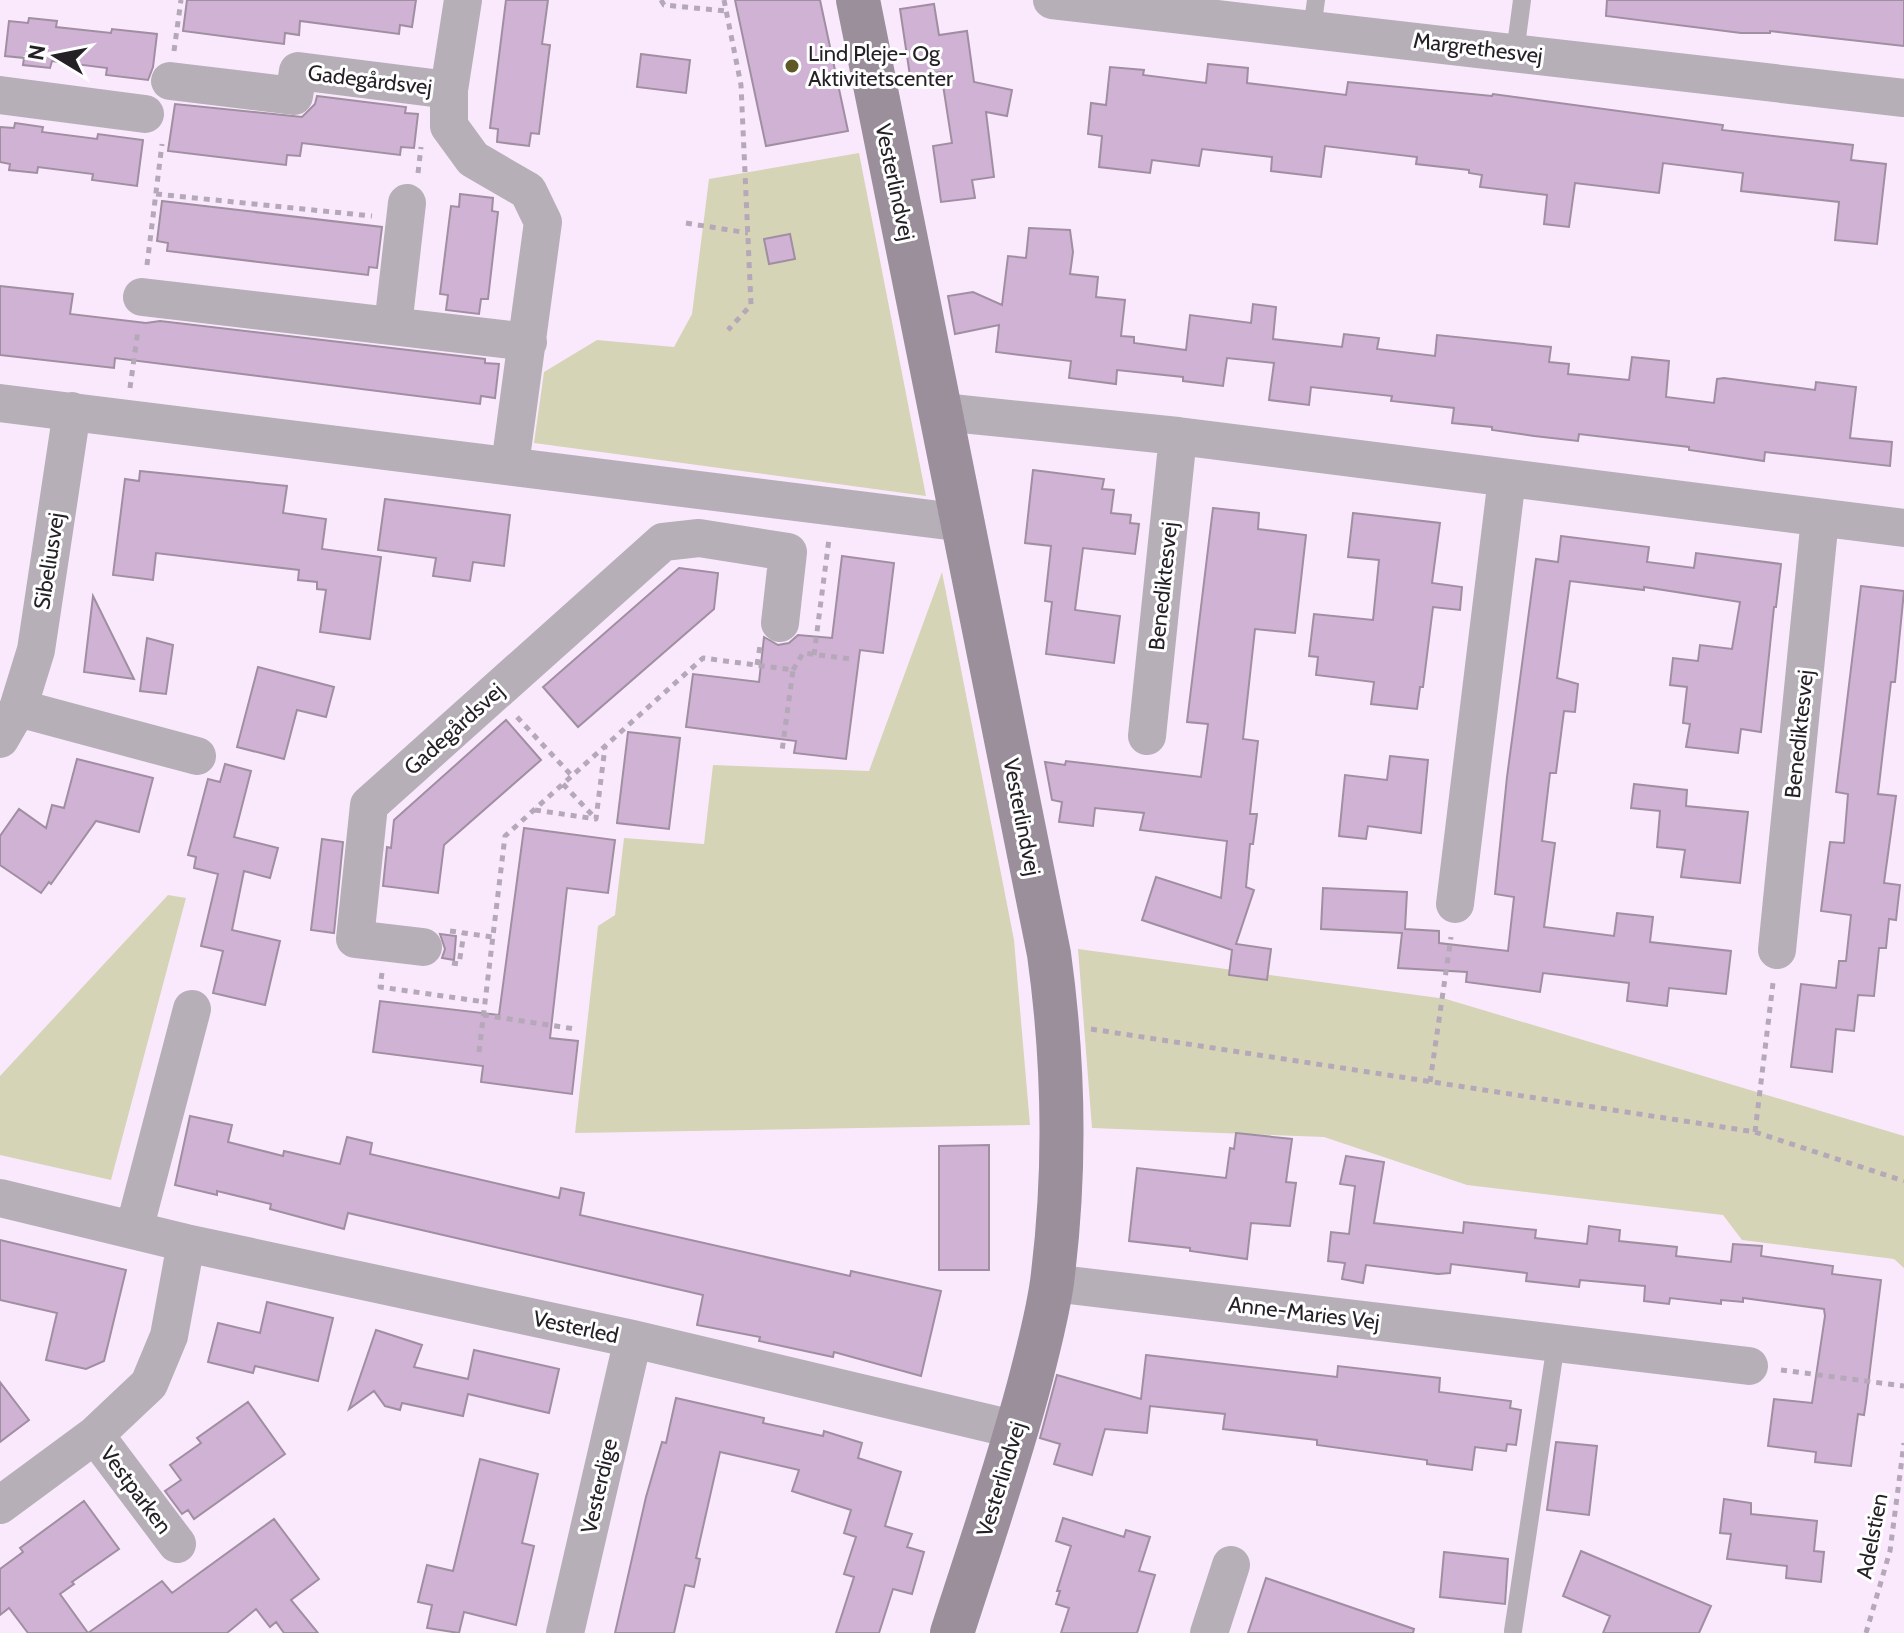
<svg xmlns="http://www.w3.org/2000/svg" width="1904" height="1633" font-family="Cabin,sans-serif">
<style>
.green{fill:#d6d4b6}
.building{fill:#d0b2d5;stroke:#9f8fa1;stroke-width:2}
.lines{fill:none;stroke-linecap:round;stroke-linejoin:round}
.path{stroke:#b5a8b8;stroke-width:5;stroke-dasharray:6 6;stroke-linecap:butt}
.lane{stroke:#b6afb7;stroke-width:18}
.street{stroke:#b6afb7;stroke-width:38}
.secondary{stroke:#9a8f9b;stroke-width:44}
.poi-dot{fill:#5d5825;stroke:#fff;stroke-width:3}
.labels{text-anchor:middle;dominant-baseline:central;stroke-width:6;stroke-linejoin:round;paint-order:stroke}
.street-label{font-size:22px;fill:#251f26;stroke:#fff}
.poi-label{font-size:22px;fill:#251f26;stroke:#fff;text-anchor:start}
</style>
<rect width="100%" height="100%" fill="#fae9fd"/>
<!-- green -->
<path class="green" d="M859 153 926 496 534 443 544 372 597 340 674 347 692 314 709 179Z
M942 572 1014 940 1030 1125 575 1133 598 926 615 915 624 838 704 844 713 765 869 771Z
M168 895 186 898 111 1180 0 1155V1076Z
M1078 949 1446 999 1904 1136V1268L1894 1259 1742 1240 1723 1215 1467 1185 1324 1137 1092 1128Z"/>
<!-- building -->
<path class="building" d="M187 0H416L412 27 400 25 399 34 300 21 299 35 285 33 284 44 183 31Z
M506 0H548L542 44 550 45 539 134 531 133 529 146 497 142 498 129 490 128Z
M735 0H820L848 131 766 146Z
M1607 0H1904V46L1770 31V33H1741L1606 16Z
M934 4 939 35 967 31 974 82 1012 90 1007 116 986 112 994 177 972 180 975 198 941 202 933 146 952 143 941 72 910 76 900 9Z
M29 18 57 21 56 27 111 33 112 29 157 34 153 67 148 80 106 75 107 68 52 61 50 68 23 65 24 58 5 56 9 21 28 23Z
M641 54 690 60 686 93 637 87Z
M1208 64 1248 68 1247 83 1346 95 1348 82 1492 96 1493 94 1723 125 1722 130 1853 145 1851 160 1886 164 1877 244 1835 240 1839 202 1741 191 1743 173 1663 163 1659 193 1575 183 1569 227 1544 224 1547 195 1480 187 1482 175 1469 173V170L1416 164 1417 157 1325 146 1321 177 1271 171 1272 157 1202 149 1199 166 1152 160 1150 173 1099 167 1102 136 1088 134 1091 103 1106 105 1110 67 1144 70 1143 75 1206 83Z
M317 96 406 107 405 113 418 114 414 148 401 147 400 155 302 143 300 156 287 155 286 165 168 151 175 104 302 117 315 104Z
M15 123 43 127 42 132 97 139 98 134 143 140 137 186 92 180 93 174 38 167 37 173 9 170 10 164 0 162V127L14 128Z
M460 194 493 198 492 211 498 212 488 299H481L479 314 446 310 448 295 440 294 451 206 459 207Z
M162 201 382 227 377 268 369 267 368 275 167 251 168 243 157 241Z
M1029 228 1070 230 1073 252 1070 274 1098 277 1096 297 1125 300 1121 336 1134 337V343L1186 350 1190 315 1251 323 1253 304 1276 307 1273 339 1342 347 1344 334 1379 338 1377 349 1435 356 1437 335 1551 347 1549 362 1569 364 1568 374 1629 380 1632 357 1669 361 1666 397 1714 403 1717 379 1724 378 1815 390 1816 382 1856 387 1850 438 1892 442 1890 466 1765 452 1764 461 1689 450V447L1579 434 1578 441 1534 436 1492 430V427L1452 423 1454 408 1391 401 1392 396 1311 387 1309 405 1269 400 1274 363 1227 358 1223 386 1183 381V377L1117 370 1116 384 1069 378 1071 361 996 352 999 325 955 334 948 296 973 292 1002 305 1008 256 1026 258Z
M790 234 795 259 769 264 764 239Z
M0 286 73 294 70 314 146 323 160 321 485 359V363L499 364 495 398 481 396 480 404 115 358 114 368 0 355Z
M1033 470 1104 479 1102 489 1114 490 1111 513 1131 515 1130 523 1139 524 1135 554 1083 548 1075 610 1120 616 1114 663 1046 654 1052 602 1045 601 1051 546 1025 543Z
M140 471 287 486 283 513 326 519 322 549 381 557 370 639 320 632 326 590 317 589V582L298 580 299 570 156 553 153 580 113 575 125 479 139 481Z
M385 499 510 515 504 566 473 562 470 581 433 576 436 558 378 550Z
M1213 508 1259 513 1258 529 1306 535 1295 633 1255 629 1243 739 1258 741 1250 814H1257L1253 844H1250L1246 887 1254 890 1236 944 1271 949 1267 980 1229 975 1232 950 1142 920 1156 877 1221 898 1227 841 1140 830 1144 813 1095 808 1093 826 1059 822 1062 802 1052 800 1045 762 1065 765 1066 761 1201 777 1208 724 1187 722Z
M1353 513 1440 523 1432 583 1462 587 1460 610 1433 607 1423 687H1420L1417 709 1371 704 1374 682 1316 675 1318 657 1309 656 1314 614 1373 620 1379 560 1348 557Z
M1561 536 1649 547 1647 562 1694 568 1696 553 1781 564 1776 607H1774L1761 732 1741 729 1738 753 1686 747 1690 724 1683 723 1687 687 1670 685 1673 658 1698 661 1700 645 1732 649 1740 602 1644 587V590L1570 581 1557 678 1578 684 1575 712 1564 711 1556 773H1550L1542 841 1555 843 1544 927 1614 936 1617 913 1653 917 1650 942 1731 951 1726 994 1669 988 1667 1006 1627 1001 1629 983 1543 973 1540 992 1466 982 1467 972 1398 968 1402 933 1321 929 1323 888 1407 892 1405 929 1439 931V943L1508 951 1514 897 1495 894 1507 777 1536 559 1558 562Z
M842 556 894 563 883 653 860 650 846 759 794 753 796 741 686 727 693 674 759 682 764 637 778 645 789 643 798 635 832 638Z
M679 568 718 573 714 609 578 727 543 687Z
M1861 586 1904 591 1895 682H1891L1878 794 1896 796 1884 883 1900 885 1896 920 1889 919 1886 948H1879L1874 996 1858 995 1854 1031 1836 1029 1832 1072 1791 1067 1801 984 1836 988 1839 961H1846L1851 915 1821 911 1830 842 1844 843 1848 794 1836 792Z
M93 596 134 679 84 672Z
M147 638 173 645 166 694 140 691Z
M258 667 334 687 326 717 297 710 284 759 237 747Z
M506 720 541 760 444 845 438 893 383 886 387 847 391 848 394 820Z
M628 732 680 738 669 829 617 823Z
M1390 756 1428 760 1421 833 1368 826 1366 839 1339 836 1345 775 1387 780Z
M77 759 153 778 139 832 96 821 51 884 49 882 41 893 0 865V836L19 809 46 828 52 805 64 808Z
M225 764 251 771 234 837 278 848 270 878 244 871 232 930 280 941 265 1005 213 993 223 951 201 946 218 874 194 868 196 857 188 855 208 779 220 782Z
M1634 784 1687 790 1686 806 1748 812 1740 883 1681 877 1685 850 1657 847 1660 811 1631 808Z
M524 828 615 840 608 893 567 888 550 1038 578 1041 572 1094 481 1082 483 1066 373 1052 380 1001 499 1015Z
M322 839 343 842 334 933 311 930Z
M440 934 456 936 454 960 442 958 445 949Z
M190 1116 232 1125 228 1142 283 1156 284 1151 340 1164 347 1137 372 1143 370 1154 559 1198 561 1188 584 1193 580 1215 850 1276 851 1271 941 1291 921 1376 834 1352 833 1357 759 1341 760 1337 697 1325 703 1295 348 1213 344 1229 270 1209 271 1204 217 1191V1195L175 1185Z
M1236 1133 1292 1139 1286 1182 1296 1183 1290 1226 1251 1223 1247 1259 1190 1251V1248L1129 1241 1137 1168 1226 1178 1230 1148 1234 1149Z
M989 1145V1270H939V1146Z
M1346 1156 1384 1162 1374 1223 1463 1233 1464 1222 1536 1230 1535 1238 1587 1244 1589 1226 1620 1230 1619 1241 1677 1247 1676 1256 1731 1262 1733 1244 1762 1246 1761 1256 1833 1266 1832 1274 1881 1280 1866 1402 1864 1415 1858 1414 1851 1466 1815 1462 1816 1452 1768 1446 1774 1399 1812 1403 1825 1316 1824 1309 1743 1298V1302L1721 1300V1304L1670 1298 1669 1304 1644 1301 1645 1286 1580 1280 1579 1287 1526 1281 1527 1273 1451 1264 1450 1273 1438 1274 1366 1265 1363 1283 1342 1279 1345 1263 1328 1261 1331 1232 1349 1234 1355 1186 1340 1184Z
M0 1240 126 1270 104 1361 86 1369 46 1360 57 1313 0 1300Z
M267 1302 333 1318 318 1381 255 1366 253 1373 208 1362 218 1323 260 1333Z
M376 1330 422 1345 414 1367 468 1379 474 1350 559 1369 549 1413 468 1394 463 1416 402 1403 400 1410 385 1406 374 1391 349 1409Z
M1146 1355 1337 1377 1338 1366 1440 1378 1439 1392 1511 1401 1510 1408 1521 1410 1516 1445 1507 1444 1506 1451 1475 1447 1472 1470 1427 1464V1460L1317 1445V1440L1223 1429 1225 1414 1150 1406 1147 1433 1105 1429 1092 1475 1054 1464 1060 1444 1040 1438 1057 1375 1141 1399Z
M0 1382 29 1420 0 1442Z
M676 1398 764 1418 763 1423 823 1436 824 1431 862 1443 858 1458 901 1472 885 1526 912 1534 907 1547 924 1552 912 1594 893 1589 879 1633H836L854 1577 844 1574 856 1537 844 1533 851 1510 792 1491 799 1470 720 1452 696 1558 700 1559 694 1587 685 1585 674 1633H615L646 1497 662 1442 666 1443Z
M248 1402 285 1454 194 1519 188 1510 182 1514 165 1491 181 1480 170 1465 201 1443 197 1438Z
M1556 1442 1597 1446 1589 1515 1547 1510Z
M480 1459 538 1474 522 1543 534 1546 516 1625 464 1612 459 1633 427 1628 432 1605 418 1602 427 1565 453 1571Z
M1724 1499 1751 1503V1514L1817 1521 1814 1551 1824 1552 1821 1582 1786 1578 1787 1566 1727 1559 1731 1534 1720 1533Z
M84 1501 119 1549 72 1582 74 1584 60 1594 88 1633 162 1581 172 1593 274 1519 319 1579 291 1600 318 1633H284L276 1622 270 1627 256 1609 227 1633H28L9 1608 0 1615V1569L23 1552 20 1548Z
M1063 1518 1124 1537 1126 1530 1150 1537 1139 1571 1155 1575 1137 1633H1061L1069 1608 1056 1604 1060 1591H1057L1071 1546 1056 1541Z
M1581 1551 1711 1606 1699 1633H1603L1610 1616 1563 1596Z
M1444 1552 1508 1559 1505 1604 1440 1597Z
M1266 1578 1414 1629 1413 1633H1248Z"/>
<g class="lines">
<!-- path -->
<path class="path" d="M661 0 664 5 726 11
M724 0 741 85 751 305 728 330
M174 51 181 0
M418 173 421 147
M156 194 372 216
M686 223 748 233
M147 265 162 144
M130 388 138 330
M814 655 829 539
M757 665 760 646
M793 670 803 653 852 659
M517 717 572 776
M563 784 595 818
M535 810 596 819 605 747
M450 931 492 937
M452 963 459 964 464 933
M382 973 380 987 485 1002
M483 1015 575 1029
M1091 1029 1755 1132 1904 1181
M479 1052 505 836 703 658 793 670 782 751
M1430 1082 1451 937
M1755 1132 1773 983
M1781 1370 1904 1386
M1866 1633 1890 1551 1904 1443"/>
<!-- lane -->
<path class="lane" d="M1312 29 1316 0
M1515 53 1522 0
M1513 1631 1556 1343"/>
<!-- street -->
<path class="street" d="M463 0 449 90V126L473 159 528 191 543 222 510 465
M1052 0 1904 98
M170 81 294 96 298 71 449 90
M0 95 145 114
M142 297 528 342
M393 326 407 203
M0 403 964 523
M942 412 1178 436 1904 528
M18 708 197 756
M1147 736 1178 436
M0 739 18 708 36 650 72 411
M1455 904 1507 478
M423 947 355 939 369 805 663 542 699 538 788 552 780 623
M1777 950 1820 518
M0 1198 186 1243 633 1339 1017 1430
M134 1230 192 1009
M1052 1283 1749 1366
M95 1435 177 1544
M0 1505 95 1435 149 1384 169 1336 186 1243
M565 1633 633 1339
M1209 1633 1231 1565"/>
<!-- secondary -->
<path class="secondary" d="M858 0 1049 954C1064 1062 1066 1173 1052 1282 1047 1318 1037 1354 1028 1389 1006 1471 978 1552 952 1633"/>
</g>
<!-- markers -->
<circle class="poi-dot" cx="792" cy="66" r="8"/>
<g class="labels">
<!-- street labels -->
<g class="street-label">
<text transform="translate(1478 48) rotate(7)">Margrethesvej</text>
<text transform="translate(370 80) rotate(7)">Gadegårdsvej</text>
<text transform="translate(895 182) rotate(78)">Vesterlindvej</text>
<text transform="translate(49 561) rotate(-81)">Sibeliusvej</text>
<text transform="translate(1163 586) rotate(-84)">Benediktesvej</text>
<text transform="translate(454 729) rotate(-42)">Gadegårdsvej</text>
<text transform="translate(1799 734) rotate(-84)">Benediktesvej</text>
<text transform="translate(1022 817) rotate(79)">Vesterlindvej</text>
<text transform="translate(1304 1313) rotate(7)">Anne-Maries Vej</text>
<text transform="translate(576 1327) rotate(12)">Vesterled</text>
<text transform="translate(1001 1479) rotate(-73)">Vesterlindvej</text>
<text transform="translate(599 1486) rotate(-77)">Vesterdige</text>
<text transform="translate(136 1490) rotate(53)">Vestparken</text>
<text transform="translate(1872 1536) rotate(-79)">Adelstien</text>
</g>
<!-- poi labels -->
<g class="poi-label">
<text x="808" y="53">Lind Pleje- Og<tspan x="808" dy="25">Aktivitetscenter</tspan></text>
</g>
</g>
<!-- north arrow -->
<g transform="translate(56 56) rotate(280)" stroke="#ffffff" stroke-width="6" paint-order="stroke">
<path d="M0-6L14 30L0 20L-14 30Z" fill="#251f26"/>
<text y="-12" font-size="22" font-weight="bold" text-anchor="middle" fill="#251f26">N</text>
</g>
</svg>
